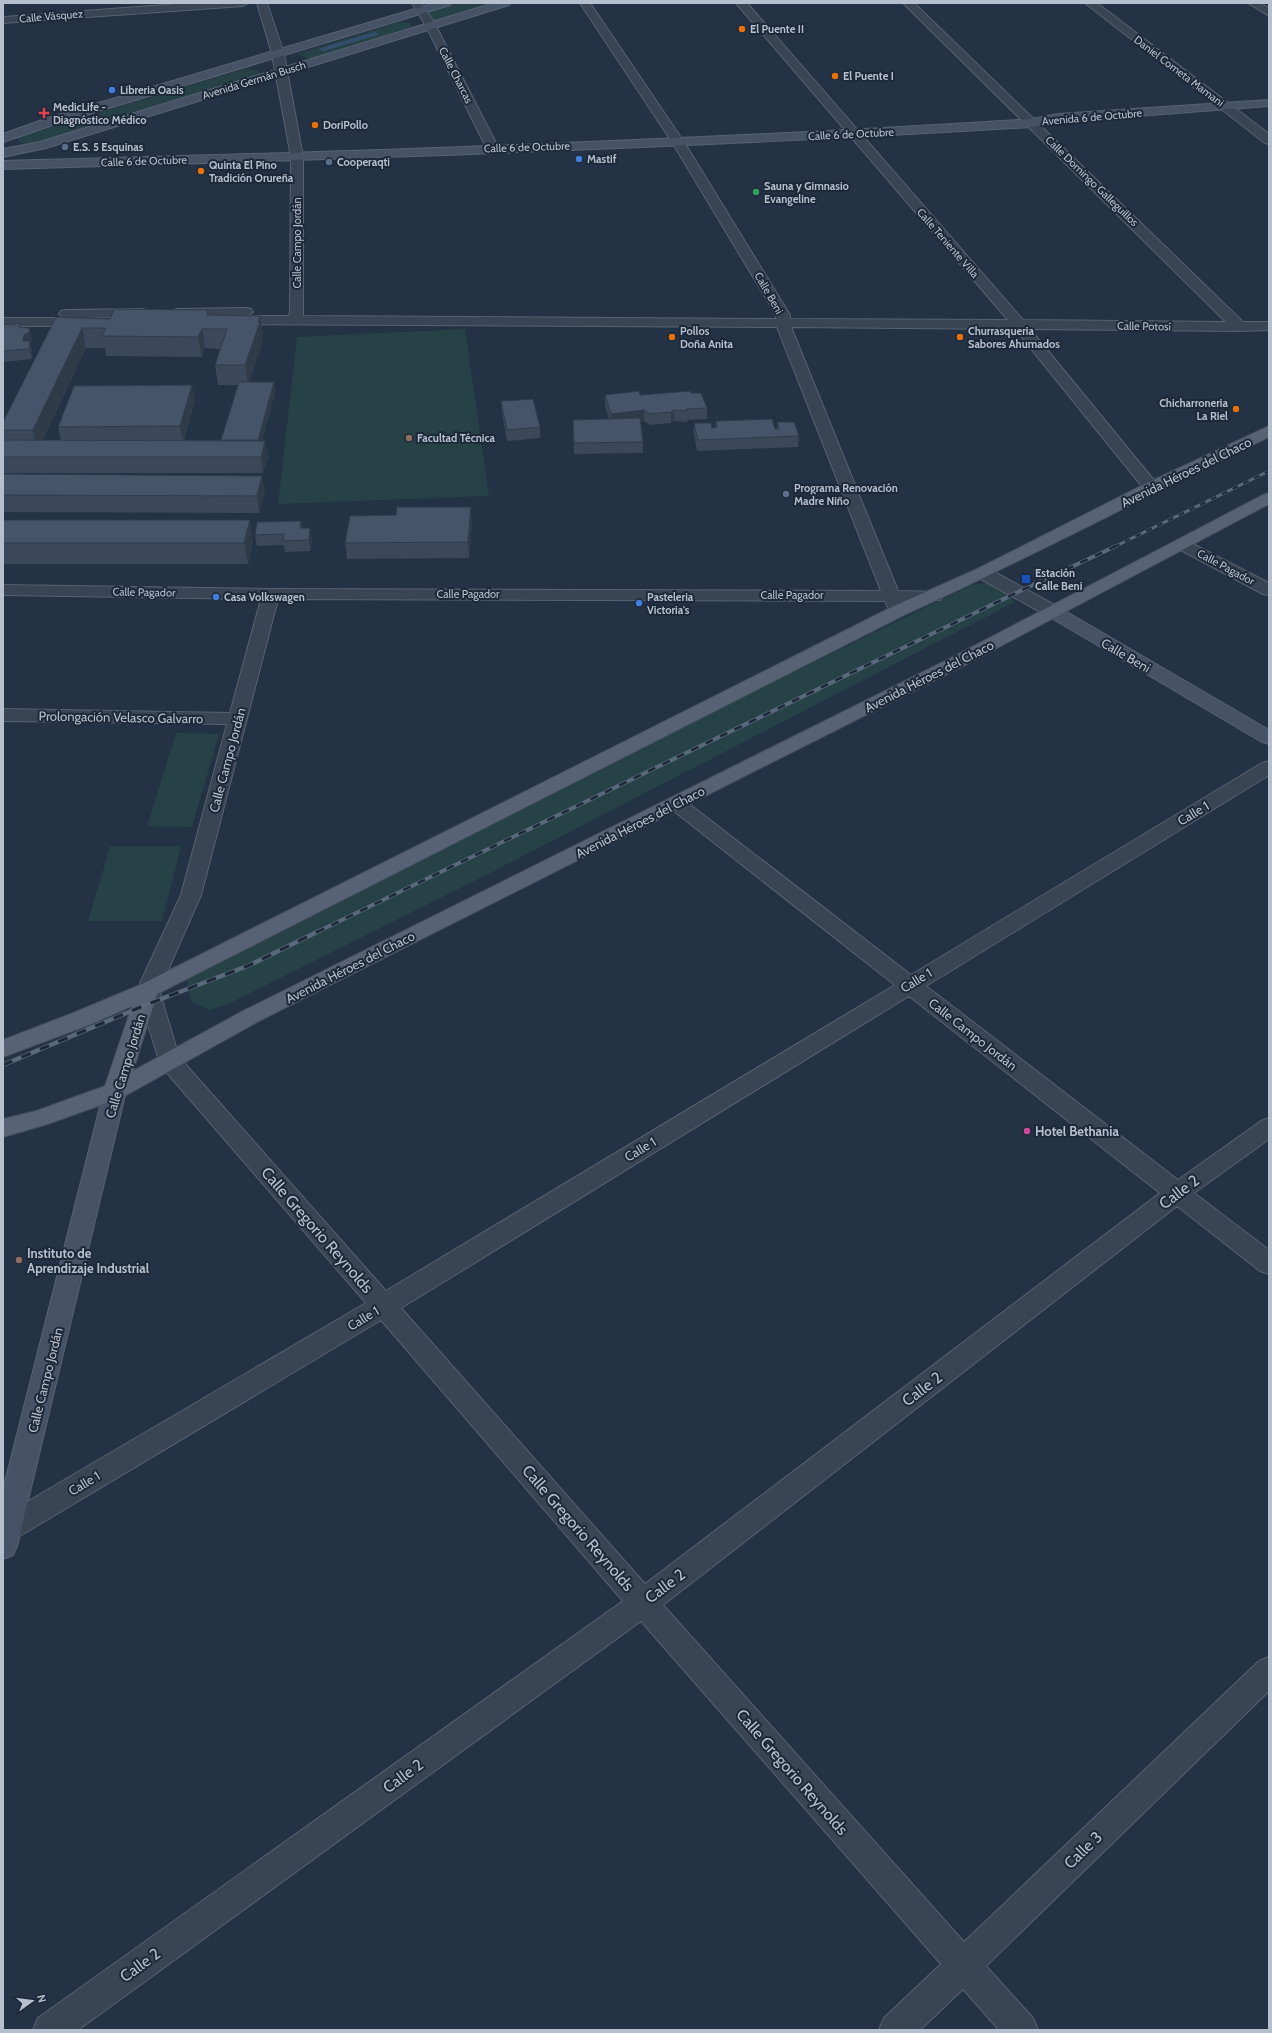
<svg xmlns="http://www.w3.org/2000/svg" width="1272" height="2033" font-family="Cabin,sans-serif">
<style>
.green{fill:#264246}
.water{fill:#364e6d}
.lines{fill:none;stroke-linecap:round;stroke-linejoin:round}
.street-casing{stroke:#576271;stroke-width:2}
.secondary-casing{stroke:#576271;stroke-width:2}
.primary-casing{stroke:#424d5d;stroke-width:2}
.street{fill:#394454;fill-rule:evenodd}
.secondary{fill:#465367;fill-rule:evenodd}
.primary{fill:#576374;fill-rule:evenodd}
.rail-far2-casing{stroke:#5a687b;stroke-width:3}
.rail-far1-casing{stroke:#5a687b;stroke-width:4}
.rail-casing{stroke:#5a687b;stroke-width:4.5}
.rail-far2{stroke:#1d2939;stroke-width:2;stroke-dasharray:6;stroke-linecap:butt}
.rail-far1{stroke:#1d2939;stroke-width:2.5;stroke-dasharray:8;stroke-linecap:butt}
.rail{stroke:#1d2939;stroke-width:3;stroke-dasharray:10;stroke-linecap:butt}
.wall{fill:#3b485a;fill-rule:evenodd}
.shaded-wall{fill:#303b4a}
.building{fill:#455469;stroke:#303b4a}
.food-dot{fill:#e8710a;stroke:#1d2939;stroke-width:1.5}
.shop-dot{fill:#3f7fe0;stroke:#1d2939;stroke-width:1.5}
.health-dot{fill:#e0444e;stroke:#1d2939;stroke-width:1.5}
.service-dot{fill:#5c6f8a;stroke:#1d2939;stroke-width:1.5}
.leisure-dot{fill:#2e9e5b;stroke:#1d2939;stroke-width:1.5}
.education-dot{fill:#8d6e63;stroke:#1d2939;stroke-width:1.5}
.transit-dot{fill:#1a4fb4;stroke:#1d2939;stroke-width:1.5}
.hotel-dot{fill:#d1479c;stroke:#1d2939;stroke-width:1.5}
.labels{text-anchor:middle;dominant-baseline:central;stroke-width:4;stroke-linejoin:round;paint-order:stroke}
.far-street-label{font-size:11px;fill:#b6bfce;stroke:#1d2939}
.far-poi-label{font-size:11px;font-weight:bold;fill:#b6bfce;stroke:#1d2939;text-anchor:start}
.street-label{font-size:13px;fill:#b6bfce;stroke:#1d2939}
.poi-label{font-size:13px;font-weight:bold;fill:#b6bfce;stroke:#1d2939;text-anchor:start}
.near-street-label{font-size:16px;fill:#b6bfce;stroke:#1d2939}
</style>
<rect width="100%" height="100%" fill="#243245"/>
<!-- green -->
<path class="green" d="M457 3H494L433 21 428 12Z
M399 22 409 23 413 27 310 59 297 54Z
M244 69 257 70 260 73 258 76 32 144H25L18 140 19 137Z
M465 329 489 496 278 504 297 337Z
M988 583 1000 588 1015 602 492 872 228 1004 209 1010 191 1001 187 981 198 966 971 585Z
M176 733 219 734 192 827 147 826Z
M110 846H181L162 921H88Z"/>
<!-- water -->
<path class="water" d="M374 32 380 34 324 51 318 49Z"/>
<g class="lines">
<!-- street casing -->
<g class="street-casing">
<path id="street" d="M191 3H248L243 6 3 23 4 17Z
M257 3H267L284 54 303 157V316L776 319V315L672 142 580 3H590L684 142 790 315V319L1008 320 736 3H747L1023 320 1226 322 903 3H914L1243 322H1269V330L1240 331 1030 329 1157 484 1159 487 1157 490H1145L1015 329 791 327 898 591 940 592 943 596 940 600 902 601 905 607 902 611 896 612 890 611 885 601 278 599 201 895 159 990 179 1057 386 1291 895 985 670 808 667 804 670 800 677 798 684 800 911 975 1262 763 1269 761V775L926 986 1178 1180 1261 1121 1269 1118V1139L1194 1193 1269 1250V1274L1260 1271 1177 1206 663 1605 964 1942 1259 1661 1269 1657V1691L986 1966 1033 2018 1038 2030H999L963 1989 920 2030H879L884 2018 941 1964 641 1621 78 2030H33L38 2018 623 1601 381 1320 18 1537 8 1540 3 1539V1516L366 1303 161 1066 137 990 181 895 227 724 3 721V709L230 713 261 599 3 595V585L271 589 881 591 777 327 230 324 225 323 223 320 227 316H173L171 313 173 310 178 309 246 308 251 309 253 312 247 316H289L290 312 291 157 272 54ZM909 996 1160 1193 645 1584 401 1308Z
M412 3H422L436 26 499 149 497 152H489L487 149 426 26Z
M1085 3H1097L1269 134V144L1265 143Z
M1248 3H1260L1269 8V16Z
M142 309 147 310 149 313 147 316 85 318 91 322 89 325 84 326H3V318H64L59 314 61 311 66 310Z
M1183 539 1269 583V595L1263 594 1177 548 1175 544 1177 540Z
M983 568 989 569 1060 608 1063 612 1060 616 1054 617 1048 616 977 577 975 573 977 569Z"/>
</g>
<!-- secondary casing -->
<g class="secondary-casing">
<path id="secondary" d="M435 3H451L450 5 56 124 3 142V134L48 118Z
M494 3H510L509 5 46 148 3 157V149L40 142Z
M1269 100V106L1058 122 1032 127C689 148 346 159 3 169V161C346 152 689 141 1032 119L1058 114Z
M1054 607 1060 608 1269 730V744L1262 742 1048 616 1045 612 1048 608Z
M115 1083 123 1085 126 1091 17 1546 13 1555 3 1559V1490L104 1091 107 1085Z"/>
</g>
<!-- primary casing -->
<g class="primary-casing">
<path id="primary" d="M1269 426V437C1147 495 1028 559 904 615L157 994 133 1071 243 1011 951 658 1263 495 1269 493V504L963 666 259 1021 123 1097 48 1124 3 1137V1119L36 1111 105 1086 132 1006 89 1025 3 1057V1040L73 1013 140 985 892 607 977 569 1145 484Z"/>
</g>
<!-- street -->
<use href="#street" class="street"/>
<!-- secondary -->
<use href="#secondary" class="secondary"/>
<!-- primary -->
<use href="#primary" class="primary"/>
<!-- rail-far2 casing -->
<g class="rail-far2-casing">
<path id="rail-far2" d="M1114 547 1269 471"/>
</g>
<!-- rail-far1 casing -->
<g class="rail-far1-casing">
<path id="rail-far1" d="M317 932 1018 592 1116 546"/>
</g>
<!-- rail casing -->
<g class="rail-casing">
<path id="rail" d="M3 1065 143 1006 250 965 319 931"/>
</g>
<!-- rail-far2 -->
<use href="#rail-far2" class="rail-far2"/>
<!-- rail-far1 -->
<use href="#rail-far1" class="rail-far1"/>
<!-- rail -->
<use href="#rail" class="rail"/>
</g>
<!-- wall -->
<path class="wall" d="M209 315 260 316 263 336 262 338 263 342 249 382H274L275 393 262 440 265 441 268 457 263 473H3V416L4 420 56 317 110 319ZM86 348H105L106 356 202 357 205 348 220 349 215 365 218 385H238L221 440H184L195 400 58 427 61 440H43Z
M3 324 20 327 33 342 30 343 32 351V359L3 362Z
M691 393 707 408V419L687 420V422L674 421 671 423 650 425 644 421 641 422 643 442V453L574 454 573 420 609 419 605 405V395H640Z
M501 401 540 427V438L507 441 502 412Z
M716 421 775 429H777V422L799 436 798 447 697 451 694 434V423L712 428 715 427Z
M3 474 265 492 259 513 3 512Z
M3 520 253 541 248 564H3Z
M301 521 302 528H310L312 539 310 551 285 552 284 545 257 546 255 535Z
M472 523 469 558 347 559 345 543Z"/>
<!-- shaded-wall -->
<path class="shaded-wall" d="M260 316 263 336 262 338 263 342 248 385 245 365Z
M82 328 86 348 38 451 33 430Z
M202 329 205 348 202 357 198 337Z
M30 332 33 342 30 343 32 351V359L29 349 23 341 24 335Z
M274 382 275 393 259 452 258 441Z
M192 385 195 400 183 442 180 426Z
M644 410V421L611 425V414Z
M674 410V421L671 423V412Z
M265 441 268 457 263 473 261 457Z
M262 476 265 492 259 513 257 496Z
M471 507 472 523 469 558 468 542Z
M250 520 253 541 248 564 244 543Z
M301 521 303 532 300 528Z
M310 528 312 539 310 551 309 540Z"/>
<!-- building -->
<path class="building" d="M114 309 208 310 207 315 260 316 258 322H260L245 365H215L227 329H202L198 337 102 336 106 328H82L33 430H3V422L56 317 110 319Z
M14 323H19V327L29 328 30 332 24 335 23 341H30L29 349 3 351V324L14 325Z
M239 382H274L258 440H221Z
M192 385 180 426 58 427 74 386Z
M639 391 640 395 690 391 691 393H701L707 408 686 409 687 411 674 410 671 412 650 414 644 410 611 414 605 395Z
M533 399 540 427 507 430 501 401Z
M640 418 643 442 574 443 573 420Z
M772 419 775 429H779L777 422H794L799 436 698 440 694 423H711L712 428 717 427 716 421Z
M3 440 265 441 261 457H3Z
M3 474 262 476 257 496 3 495Z
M397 507H471L468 542 345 543 350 516 396 515Z
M3 520H250L244 543H3Z
M301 521 300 528H310L309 540 283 541 284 534 255 535 257 522Z"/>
<!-- markers -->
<g class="food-dot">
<circle cx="742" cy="29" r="4"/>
<circle cx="835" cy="76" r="4"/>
<circle cx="315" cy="125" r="4"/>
<circle cx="201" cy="171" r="4"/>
<circle cx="672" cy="337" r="4"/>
<circle cx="960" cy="337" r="4"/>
<circle cx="1236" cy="409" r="4"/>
</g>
<g class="shop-dot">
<circle cx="112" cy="90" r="4"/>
<circle cx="579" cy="159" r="4"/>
<circle cx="216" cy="597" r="4"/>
<circle cx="639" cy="603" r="4"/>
</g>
<path class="health-dot" d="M42 107h4v4h4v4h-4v4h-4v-4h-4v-4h4z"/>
<g class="service-dot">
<circle cx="65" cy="147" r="4"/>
<circle cx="329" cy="162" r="4"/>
<circle cx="786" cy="494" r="4"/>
</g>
<circle class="leisure-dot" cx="756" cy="192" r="4"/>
<g class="education-dot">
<circle cx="409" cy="438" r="4"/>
<circle cx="19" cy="1260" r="4"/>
</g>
<rect class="transit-dot" x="1021" y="574" width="10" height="10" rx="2"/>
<circle class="hotel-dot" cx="1027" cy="1131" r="4"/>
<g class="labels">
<!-- far-street labels -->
<g class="far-street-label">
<text transform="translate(51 16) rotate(-5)">Calle Vásquez</text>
<text transform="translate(1179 71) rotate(37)">Daniel Corneta Mamani</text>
<text transform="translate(456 75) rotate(63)">Calle Charcas</text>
<text transform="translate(254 80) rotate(-17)">Avenida Germán Busch</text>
<text transform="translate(1092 117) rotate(-5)">Avenida 6 de Octubre</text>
<text transform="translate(851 134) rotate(-3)">Calle 6 de Octubre</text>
<text transform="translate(527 147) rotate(-2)">Calle 6 de Octubre</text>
<text transform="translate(144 161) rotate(-2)">Calle 6 de Octubre</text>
<text transform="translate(1092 181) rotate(44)">Calle Domingo Galleguillos</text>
<text transform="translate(297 243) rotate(-90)">Calle Campo Jordán</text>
<text transform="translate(948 243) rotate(49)">Calle Teniente Villa</text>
<text transform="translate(769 293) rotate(60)">Calle Beni</text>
<text transform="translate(1144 326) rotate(1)">Calle Potosí</text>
<text transform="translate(1226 567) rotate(28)">Calle Pagador</text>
<text transform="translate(144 592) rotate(1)">Calle Pagador</text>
<text x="468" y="594">Calle Pagador</text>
<text x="792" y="595">Calle Pagador</text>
</g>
<!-- far-poi labels -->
<g class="far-poi-label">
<text x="750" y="29">El Puente II</text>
<text x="843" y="76">El Puente I</text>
<text x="120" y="90">Libreria Oasis</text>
<text x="53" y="107">MedicLife -<tspan x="53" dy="13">Diagnóstico Médico</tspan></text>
<text x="323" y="125">DoriPollo</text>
<text x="73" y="147">E.S. 5 Esquinas</text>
<text x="587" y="159">Mastif</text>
<text x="337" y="162">Cooperaqti</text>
<text x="209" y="165">Quinta El Pino<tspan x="209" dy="13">Tradición Orureña</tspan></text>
<text x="764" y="186">Sauna y Gimnasio<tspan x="764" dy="13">Evangeline</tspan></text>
<text x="680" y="331">Pollos<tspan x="680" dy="13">Doña Anita</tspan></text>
<text x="968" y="331">Churrasqueria<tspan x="968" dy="13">Sabores Ahumados</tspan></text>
<text x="1228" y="403" text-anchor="end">Chicharroneria<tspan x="1228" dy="13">La Riel</tspan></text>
<text x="417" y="438">Facultad Técnica</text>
<text x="794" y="488">Programa Renovación<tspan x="794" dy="13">Madre Niño</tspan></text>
<text x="1035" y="573">Estación<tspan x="1035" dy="13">Calle Beni</tspan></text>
<text x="224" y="597">Casa Volkswagen</text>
<text x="647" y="597">Pasteleria<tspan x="647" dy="13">Victoria's</tspan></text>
</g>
<!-- street labels -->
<g class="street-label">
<text transform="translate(1186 472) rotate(-26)">Avenida Héroes del Chaco</text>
<text transform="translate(1126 655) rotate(30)">Calle Beni</text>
<text transform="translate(929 676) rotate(-27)">Avenida Héroes del Chaco</text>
<text transform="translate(121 717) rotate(1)">Prolongación Velasco Galvarro</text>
<text transform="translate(227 760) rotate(-75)">Calle Campo Jordán</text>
<text transform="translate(1193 813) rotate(-31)">Calle 1</text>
<text transform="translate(640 822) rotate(-27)">Avenida Héroes del Chaco</text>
<text transform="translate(350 967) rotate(-27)">Avenida Héroes del Chaco</text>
<text transform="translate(916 980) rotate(-31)">Calle 1</text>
<text transform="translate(973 1034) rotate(38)">Calle Campo Jordán</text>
<text transform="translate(125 1066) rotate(-73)">Calle Campo Jordán</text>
<text transform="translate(640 1149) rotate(-31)">Calle 1</text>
<text transform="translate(363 1318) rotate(-31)">Calle 1</text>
<text transform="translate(45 1380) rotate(-76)">Calle Campo Jordán</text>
<text transform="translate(84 1483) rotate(-31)">Calle 1</text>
</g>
<!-- poi labels -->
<g class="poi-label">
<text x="1035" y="1131">Hotel Bethania</text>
<text x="27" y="1253">Instituto de<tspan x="27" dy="15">Aprendizaje Industrial</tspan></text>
</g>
<!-- near-street labels -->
<g class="near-street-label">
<text transform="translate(1179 1192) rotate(-37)">Calle 2</text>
<text transform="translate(317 1230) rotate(49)">Calle Gregorio Reynolds</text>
<text transform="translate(922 1389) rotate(-37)">Calle 2</text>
<text transform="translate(578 1528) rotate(49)">Calle Gregorio Reynolds</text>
<text transform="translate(665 1586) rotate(-37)">Calle 2</text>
<text transform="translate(792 1772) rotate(49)">Calle Gregorio Reynolds</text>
<text transform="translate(403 1776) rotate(-36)">Calle 2</text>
<text transform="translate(1083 1850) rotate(-44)">Calle 3</text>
<text transform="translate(140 1965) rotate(-36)">Calle 2</text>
</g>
</g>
<!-- border -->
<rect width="1272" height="2033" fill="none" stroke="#b6bfce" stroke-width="8"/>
<!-- north arrow -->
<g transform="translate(32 2001) rotate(76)" stroke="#1d2939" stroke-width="3" paint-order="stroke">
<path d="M0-3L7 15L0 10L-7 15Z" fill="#b6bfce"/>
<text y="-6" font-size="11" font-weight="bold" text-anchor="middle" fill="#b6bfce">N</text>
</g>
</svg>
